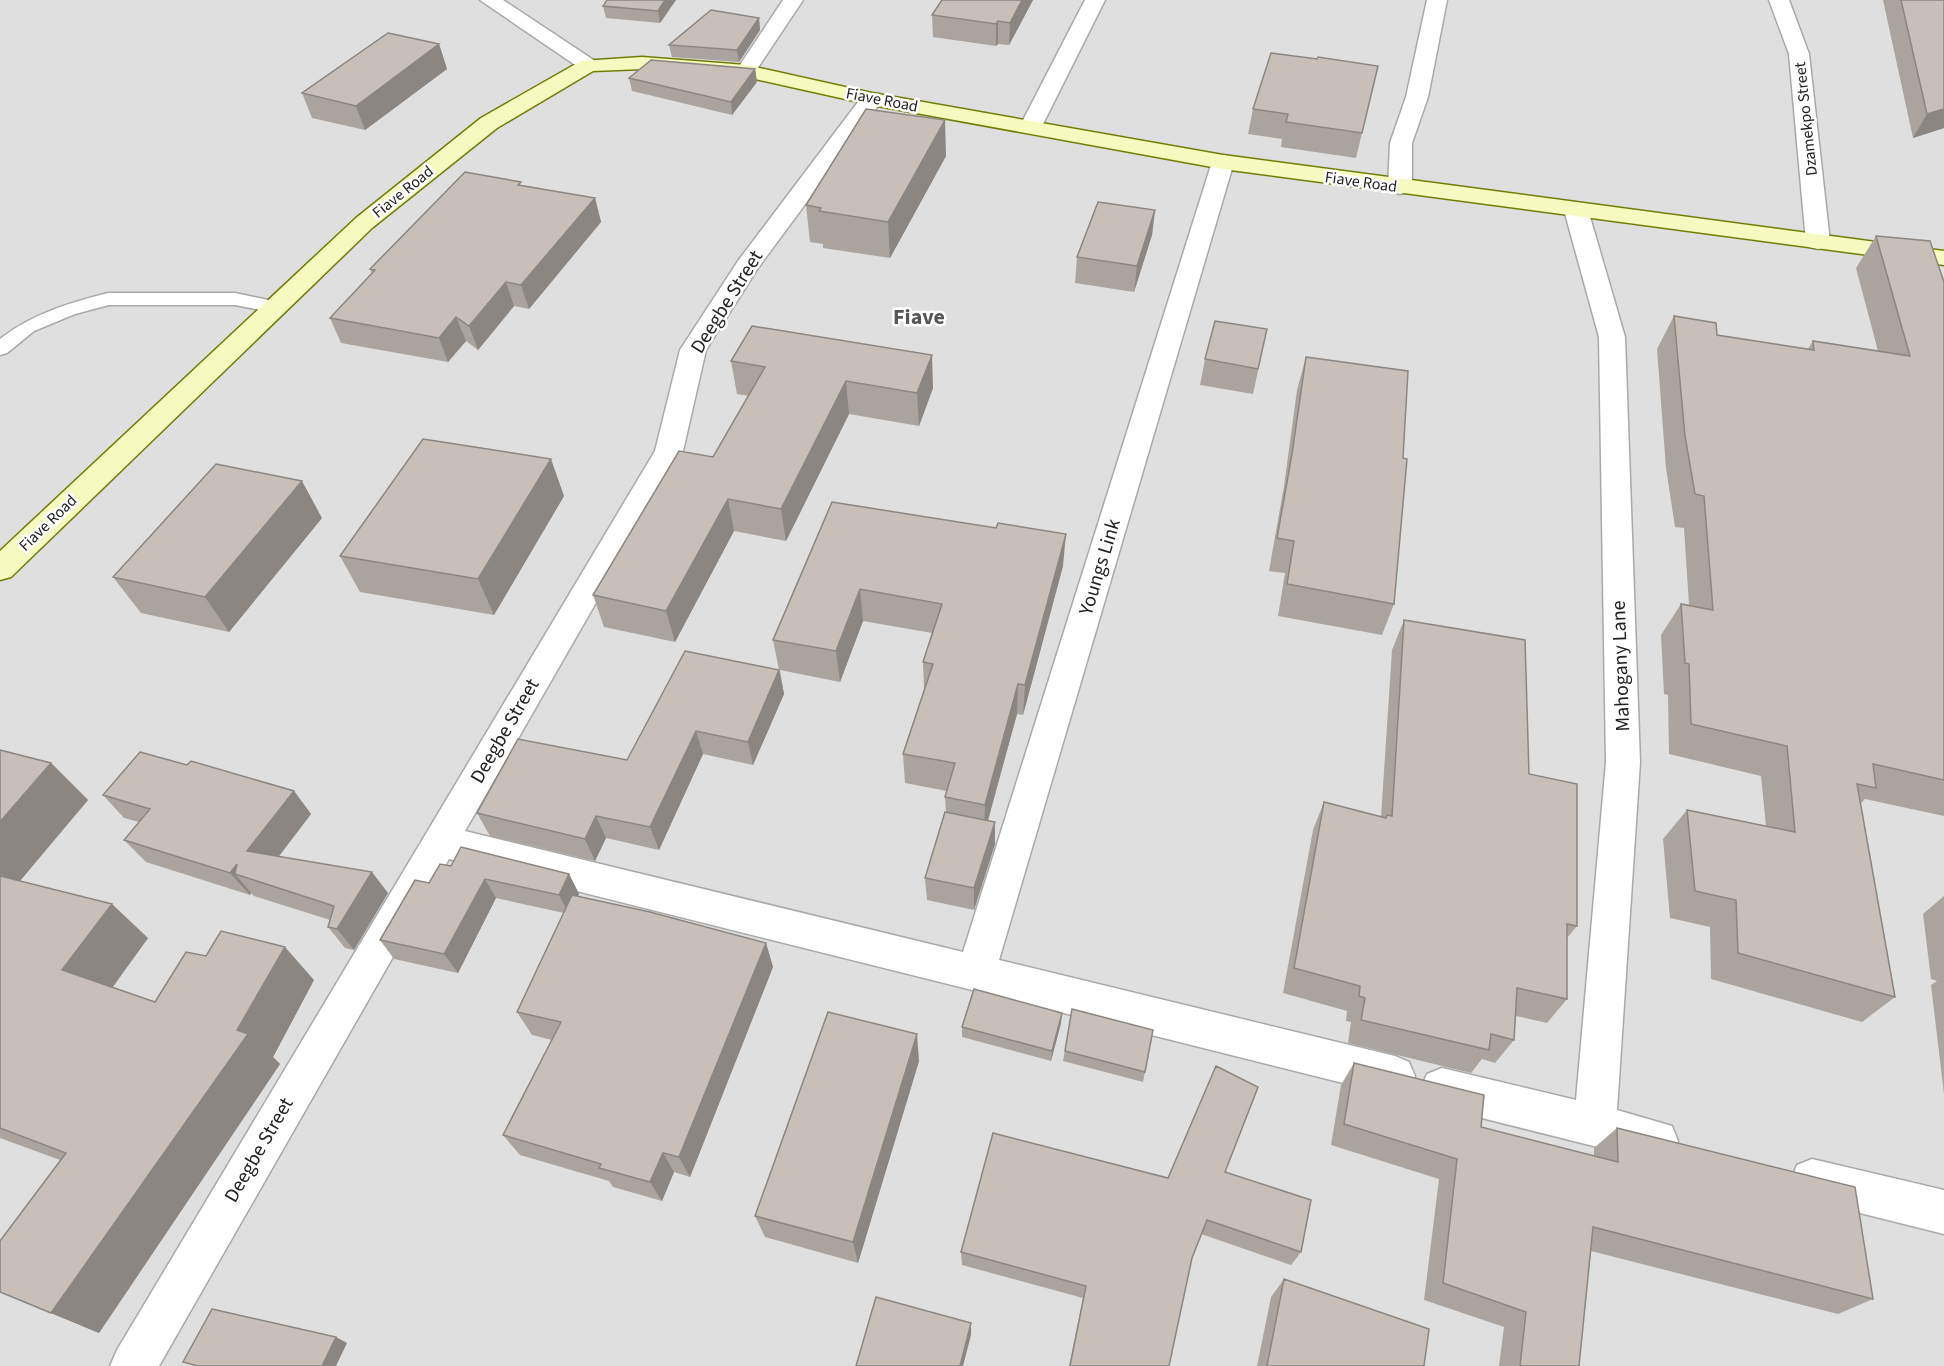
<svg xmlns="http://www.w3.org/2000/svg" width="1944" height="1366" font-family="'Source Sans 3',sans-serif">
<style>
.residential{fill:#e0dfdf}
.lines{fill:none;stroke-linecap:round;stroke-linejoin:round}
.lane-casing{stroke:#a9a9a9;stroke-width:3}
.street-casing{stroke:#a9a9a9;stroke-width:3}
.secondary-casing{stroke:#707d05;stroke-width:3}
.lane{fill:#fff;fill-rule:evenodd}
.street{fill:#fff;fill-rule:evenodd}
.secondary{fill:#f7fabf;fill-rule:evenodd}
.wall{fill:#aba49e}
.shaded-wall{fill:#8b8681}
.building{fill:#c7bfb8;stroke:#8b8681;stroke-width:1.5}
.labels{text-anchor:middle;dominant-baseline:central;stroke-width:5;stroke-linejoin:round;paint-order:stroke}
.far-street-label{font-size:16px;fill:#222;stroke:#fff}
.street-label{font-size:20px;fill:#222;stroke:#fff}
.far-district-label{font-size:22px;font-weight:bold;fill:#555;stroke:#fff}
</style>
<rect width="100%" height="100%" fill="#f2efe9"/>
<!-- residential -->
<path class="residential" d="M0 0H1944V1366H0Z"/>
<g class="lines">
<!-- lane casing -->
<g class="lane-casing">
<path id="lane" d="M108 293H235L283 303 285 307 283 311 276 313 235 305H109L75 314 34 331 7 353 0 355V339C32 314 69 303 108 293Z"/>
</g>
<!-- street casing -->
<g class="street-casing">
<path id="street" d="M480 0H503L595 61 598 65 595 69 588 71 581 69Z
M783 0H803L753 75 746 77 739 75 736 71Z
M1085 0H1105L1042 126 1039 131 1031 133 1023 131 1020 126Z
M1427 0H1447L1428 97 1412 143V187L1408 192 1400 194 1392 192 1388 187 1390 143 1406 97Z
M1769 0H1789L1809 54 1830 242 1827 247 1818 249 1809 247 1806 242 1789 54Z
M872 93 880 94 883 99 758 268 706 350 683 451 465 831 963 952 1212 162 1215 157 1223 155 1231 157 1234 162 999 960 1395 1056 1409 1062 1415 1076 1409 1090 1395 1096 449 859 159 1366H110L117 1350 655 451 680 350 738 261 864 94Z
M1576 203 1584 205 1588 210 1625 337 1640 762 1617 1110 1672 1126 1678 1141 1672 1156 1657 1162 1442 1108 1427 1102 1421 1088 1427 1074 1442 1068 1576 1100 1606 762 1599 337 1564 210 1568 205Z
M1812 1159 1944 1190V1234L1812 1201 1797 1195 1791 1180 1797 1165Z"/>
</g>
<!-- secondary casing -->
<g class="secondary-casing">
<path id="secondary" d="M642 57 746 65 872 93 1223 155 1944 251V265L1223 169 872 105 746 77 642 69 593 71 497 128 372 228 11 577 0 580V551L356 218 481 118 581 61Z"/>
</g>
<!-- lane -->
<use href="#lane" class="lane"/>
<!-- street -->
<use href="#street" class="street"/>
<!-- secondary -->
<use href="#secondary" class="secondary"/>
</g>
<!-- wall -->
<path class="wall" d="M676 0 660 23 606 18 603 6Z
M942 0H1033L1009 45 998 44 996 46 933 37 932 15Z
M1883 0H1944V128L1913 138Z
M759 18 760 30 739 62 672 57 669 45Z
M439 44 447 69 365 130 312 118 302 93Z
M1317 59 1362 133 1356 158 1281 147 1282 139 1248 134 1253 109Z
M755 69 757 82 732 115 632 91 629 78Z
M946 156 890 258 823 248V244L810 242 806 205Z
M522 185 595 198 601 222 529 309 514 306 478 350 466 341 448 362 341 343 330 318 372 274 370 269Z
M1155 210 1152 235 1134 292 1075 283 1077 257Z
M1876 236 1944 282V816L1865 799 1860 804 1895 997 1862 1022 1711 979 1710 927 1670 918 1663 839 1687 810 1766 826 1761 776 1669 754 1668 695 1664 694 1661 635 1681 604 1689 605 1684 528 1675 527 1666 468 1657 349 1674 316 1717 335 1808 349 1813 341 1878 351 1856 268Z
M1267 329 1253 394 1200 385 1205 359Z
M1306 357 1394 604 1382 635 1278 616 1285 573 1269 571 1284 486 1297 390Z
M731 361 933 388 919 426 849 414 786 541 734 531 675 642 604 627 593 595 713 457 749 396 737 394Z
M564 496 494 615 360 592 340 556Z
M832 502 1063 566 1023 715 1017 714 988 821 995 844 974 910 927 900 925 878 946 812 945 797 947 791 905 783 903 754 924 691 923 662 932 633 863 621 840 682 780 670 784 694 753 765 703 754 659 850 606 838 595 861 490 836 477 813 627 760 779 670 773 640Z
M322 518 229 632 141 613 113 577Z
M1404 620 1529 774 1577 926 1567 938V999L1547 1023 1516 1016 1514 1040 1495 1063 1482 1059 1471 1073 1348 1043 1351 1022 1346 1021 1347 1011 1283 993 1313 830 1324 802 1381 817 1392 650Z
M0 750 51 763 88 800 20 881 148 938 112 988 155 1002 314 980 273 1057 280 1064 99 1333 0 1292 60 1160 0 1138Z
M187 765 294 791 311 814 279 856 388 893 354 950 345 948 328 927 330 920 254 896 251 893 250 895 146 862 124 840 139 822 124 818 103 795Z
M451 866 569 874 579 894 577 896 766 943 773 967 690 1177 674 1172 662 1201 613 1187 609 1181 520 1155 503 1135 552 1040 532 1035 517 1012 564 913 496 898 458 973 394 959 380 940 429 883Z
M1944 896V1094L1931 985 1937 981 1931 979 1923 914Z
M1072 1009 1145 1072 1143 1082 1063 1061Z
M1061 1023 1051 1061 962 1037V1027Z
M919 1061 858 1263 765 1237 755 1216Z
M1354 1063 1481 1127 1594 1156V1148L1617 1128 1873 1299 1838 1314 1591 1251 1579 1366H1499L1504 1327 1424 1300 1439 1179 1331 1145 1341 1085Z
M1225 1172 1301 1252 1291 1265 1201 1234 1192 1258 1169 1366H1069L1083 1298 962 1265 961 1252 1168 1178Z
M1284 1279 1424 1366H1257L1271 1297Z"/>
<!-- shaded-wall -->
<path class="shaded-wall" d="M665 0H676L660 23 658 11Z
M1022 0H1033L1009 45 1010 23Z
M759 18 760 30 739 62 737 50Z
M998 21V44L996 46V24Z
M439 44 447 69 365 130 356 106Z
M755 69 757 82 732 115 731 102Z
M1944 109V128L1913 138 1927 114Z
M945 120 946 156 890 258 888 222Z
M595 198 601 222 529 309 521 285Z
M1155 210 1152 235 1134 292 1137 266Z
M506 282 514 306 478 350 469 326Z
M456 317 466 341 448 362 439 338Z
M932 355 933 388 919 426 917 393Z
M846 381 849 414 786 541 781 509Z
M551 459 564 496 494 615 478 579Z
M302 481 322 518 229 632 205 597Z
M728 499 734 531 675 642 666 611Z
M1066 534 1063 566 1023 715 1025 685Z
M860 589 863 621 840 682 836 651Z
M779 670 784 694 753 765 748 742Z
M1018 684 1017 714 984 834 985 805Z
M696 731 703 754 659 850 650 827Z
M51 763 88 800 3 901 0 899V822Z
M294 791 311 814 266 873 247 851Z
M596 816 606 838 595 861 585 839Z
M995 822V844L974 910V888Z
M237 864 235 874 251 893 250 895 230 873Z
M372 872 388 893 354 950 337 929Z
M569 874 579 894 569 914 559 895Z
M485 879 496 898 458 973 444 954Z
M112 904 148 938 102 1002 62 970Z
M766 943 773 967 690 1177 679 1157Z
M285 947 314 980 273 1057 280 1064 99 1333 51 1313 237 1030Z
M1062 1013 1061 1023 1051 1061 1052 1051Z
M917 1034 919 1061 858 1263 853 1242Z
M663 1153 674 1172 662 1201 650 1182Z
M971 1323V1335L963 1366H960Z
M336 1337 347 1343 336 1366H322Z"/>
<!-- building -->
<path class="building" d="M607 0H665L658 11 603 6Z
M942 0H1022L1010 23 998 21 996 24 932 15Z
M1901 0H1944V109L1927 114Z
M711 10 759 18 737 50 669 45Z
M388 33 439 44 356 106 302 93Z
M1271 53 1317 59 1318 57 1378 66 1362 133 1286 122 1288 114 1253 109Z
M651 60 755 69 731 102 629 78Z
M866 109 945 120 888 222 819 211 821 208 806 205Z
M465 172 521 182 518 185 595 198 521 285 506 282 469 326 456 317 439 338 330 318 375 270 370 269Z
M1098 202 1155 210 1137 266 1077 257Z
M1876 236 1930 241 1944 282V780L1873 764 1876 788 1857 784 1895 997 1738 953 1736 900 1695 891 1687 810 1795 832 1787 746 1691 724 1689 664 1685 663 1681 604 1713 610 1704 496 1695 494 1685 436 1674 316 1716 323 1717 335 1814 350 1813 341 1910 356Z
M1215 321 1267 329 1258 369 1205 359Z
M752 326 932 355 917 393 846 381 781 509 728 499 666 611 593 595 679 451 713 457 765 367 731 361Z
M1306 357 1408 371 1403 458 1407 459 1394 604 1287 584 1294 541 1277 538 1292 454Z
M423 439 551 459 478 579 340 556Z
M216 464 302 481 205 597 113 577Z
M832 502 996 528 998 523 1066 534 1025 685 1018 684 985 805 945 797 955 763 903 754 933 664 923 662 942 604 860 589 836 651 773 640Z
M1404 620 1525 640 1529 774 1577 784V926L1567 924V999L1517 988 1514 1040 1491 1034 1489 1050 1361 1020 1365 998 1359 996 1360 986 1294 968 1324 802 1386 818 1387 815 1392 816Z
M685 651 779 670 748 742 696 731 650 827 596 816 585 839 477 813 518 739 627 760Z
M0 750 51 763 0 822Z
M140 752 187 765 191 761 294 791 247 851 372 872 337 929 328 927 334 906 235 874 237 864 230 873 124 840 150 809 103 795Z
M945 812 995 822 974 888 925 878Z
M461 847 569 874 559 895 485 879 444 954 380 940 415 880 429 883 440 864 451 866Z
M0 876 112 904 62 970 155 1002 186 952 206 956 221 931 285 947 237 1030 248 1034 51 1313 0 1292V1241L66 1153 0 1128Z
M572 895 650 912 766 943 679 1157 663 1153 650 1182 599 1168 601 1164 503 1135 561 1022 517 1012Z
M974 989 1062 1013 1052 1051 962 1027Z
M1072 1009 1153 1030 1145 1072 1065 1051Z
M828 1012 917 1034 853 1242 755 1216Z
M1354 1063 1484 1095 1481 1127 1618 1162 1617 1128 1855 1187 1873 1299 1593 1227 1579 1366H1520L1526 1312 1443 1283 1457 1159 1344 1124Z
M1216 1066 1258 1087 1225 1172 1311 1200 1301 1252 1207 1220 1192 1258 1169 1366H1070L1086 1286 961 1252 993 1133 1168 1178Z
M1284 1279 1429 1329 1424 1366H1267Z
M876 1297 971 1323 960 1366H856Z
M212 1309 336 1337 322 1366H198L183 1362Z"/>
<g class="labels">
<!-- far-street labels -->
<g class="far-street-label">
<text transform="translate(882 100) rotate(11)">Fiave Road</text>
<text transform="translate(1806 119) rotate(-96)">Dzamekpo Street</text>
<text transform="translate(1361 182) rotate(8)">Fiave Road</text>
<text transform="translate(403 192) rotate(-39)">Fiave Road</text>
<text transform="translate(48 523) rotate(-44)">Fiave Road</text>
</g>
<!-- street labels -->
<g class="street-label">
<text transform="translate(727 302) rotate(-58)">Deegbe Street</text>
<text transform="translate(1100 567) rotate(-73)">Youngs Link</text>
<text transform="translate(1621 666) rotate(-92)">Mahogany Lane</text>
<text transform="translate(505 731) rotate(-60)">Deegbe Street</text>
<text transform="translate(259 1150) rotate(-60)">Deegbe Street</text>
</g>
<!-- far-district labels -->
<g class="far-district-label">
<text x="919" y="317">Fiave</text>
</g>
</g>
</svg>
